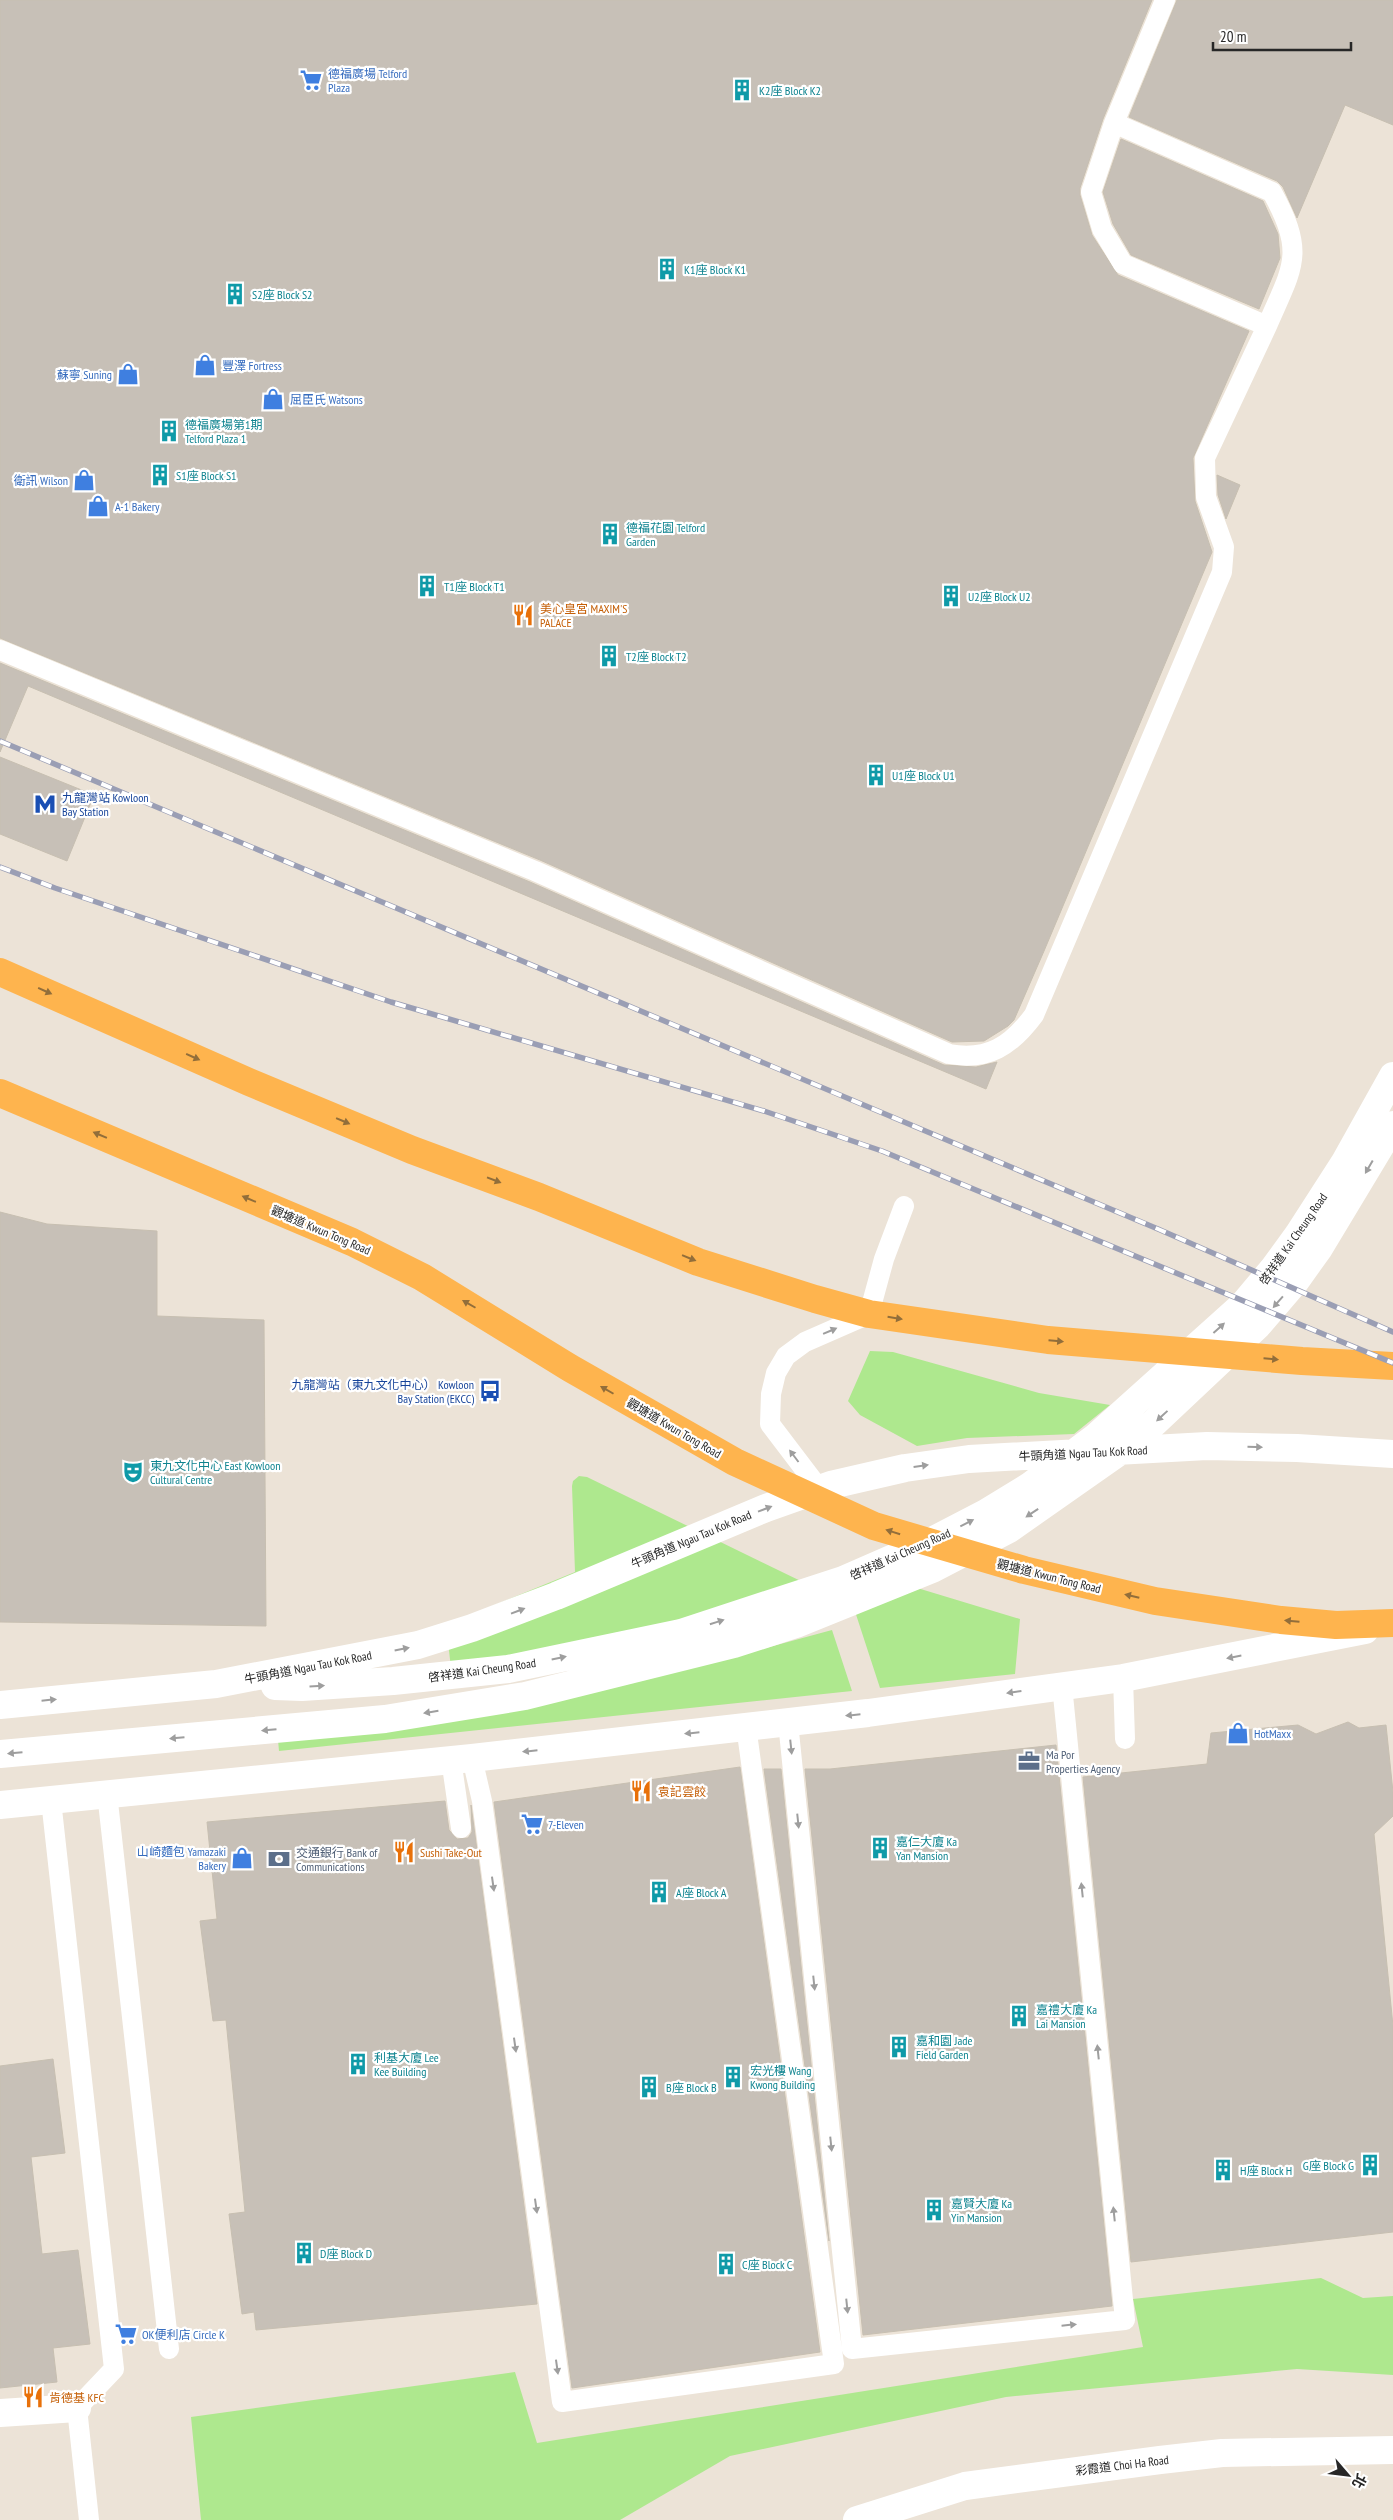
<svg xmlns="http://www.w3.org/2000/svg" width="1393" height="2520" font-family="'PT Sans Narrow','Noto Sans TC',sans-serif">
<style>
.green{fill:#aee88e}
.building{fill:#c7c0b7;stroke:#c7bfb1}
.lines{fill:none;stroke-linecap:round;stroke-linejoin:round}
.service{stroke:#fff;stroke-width:20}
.pedestrian{stroke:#fff;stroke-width:28}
.tertiary{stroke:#fff;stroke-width:28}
.secondary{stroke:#fff;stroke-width:28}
.trunk{stroke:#feb44e;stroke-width:28}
.rail-casing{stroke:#9a9eb4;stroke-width:5.5}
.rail{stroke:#fff;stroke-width:4;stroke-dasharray:11;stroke-linecap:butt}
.oneway{fill:#926e3a}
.oneway2{fill:#9e9e9e}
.labels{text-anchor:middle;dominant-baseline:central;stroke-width:4.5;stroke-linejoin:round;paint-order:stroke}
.shop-label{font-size:12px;fill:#366cbe;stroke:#fff;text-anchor:start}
.culture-label{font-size:12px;fill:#0d838f;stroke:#fff;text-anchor:start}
.food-label{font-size:12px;fill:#c56008;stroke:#fff;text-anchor:start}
.transit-label{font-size:12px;fill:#164399;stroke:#fff;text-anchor:start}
.street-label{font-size:12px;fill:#272727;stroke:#fff}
.service-label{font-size:12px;fill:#4e5e75;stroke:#fff;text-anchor:start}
</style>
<rect width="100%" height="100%" fill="#ece3d7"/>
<!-- green -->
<path class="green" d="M870 1351 893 1352 1039 1393 1110 1405 1074 1434 967 1438 917 1446 860 1415 848 1401Z
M579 1476 587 1477 811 1586 699 1617 451 1668 446 1625 575 1572 572 1486 573 1481Z
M881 1577 1020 1619 1015 1674 880 1688 848 1590Z
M832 1630 852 1691 279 1751 276 1718 339 1734 711 1663Z
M1321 2278 1363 2298 1393 2296V2375L1297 2369 1006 2397 730 2456 620 2520H201L191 2417 515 2372 537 2443 1143 2347 1133 2299Z"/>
<!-- building -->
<path class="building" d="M0 0H1152L1103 119 1080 188V195L1092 235 1118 275 1249 331 1193 458 1195 501 1212 552 1044 951 1014 1020 1008 1026 984 1041 952 1042 540 860 0 638Z
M1177 0H1393V125L1345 105 1297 218 1283 187 1277 181 1129 117Z
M1121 139 1263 201 1278 234 1280 258 1259 309 1131 255 1113 224 1103 192Z
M1217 475 1240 485 1226 519 1218 495Z
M0 663 530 882 944 1065 976 1067 997 1062 986 1089 28 686 0 752Z
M0 757 94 795 67 861 0 834Z
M0 1212 47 1224 157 1231V1316L264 1320 266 1626 0 1622Z
M1348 1722 1359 1728 1386 1725 1393 1792V1816L1374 1834 1393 2026V2232L1131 2262 1083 1777 1207 1764 1211 1733 1298 1725 1316 1734Z
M1056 1745 1112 2306 863 2335 805 1769H830Z
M740 1767 820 2352 572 2388 494 1802Z
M764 1769H781L829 2241Z
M445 1801 449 1830 457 1839 468 1838 472 1832 471 1805 537 2304 256 2330 254 2312 242 2314 229 2214 245 2212 226 2020 213 2021 200 1921 217 1919 207 1822Z
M53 2059 65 2153 31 2157 42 2254 78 2250 90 2344 53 2348 57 2382 0 2388V2066Z"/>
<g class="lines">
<!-- service -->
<path class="service" d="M1114 123 1272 192C1306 254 1293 266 1267 326
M0 650 535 871 949 1054C988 1061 1011 1046 1034 1015L1222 572 1224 547 1206 497 1205 458 1267 326 1123 264 1102 229 1091 192 1114 123 1165 0
M827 1499 770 1424 771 1394 776 1373 786 1356 805 1342 869 1314 884 1259 904 1206
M1123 1678 1125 1739
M788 1722 852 2349 1125 2320 1062 1685
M472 1758 482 1801 562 2402 834 2364 746 1726
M451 1759 461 1828
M107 1793 169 2349
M51 1800 114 2369 77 2408 89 2520"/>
<!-- pedestrian -->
<path class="pedestrian" d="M0 2413 77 2408"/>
<!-- tertiary -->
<path class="tertiary" d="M857 2520 965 2486 1160 2460 1222 2453 1393 2450"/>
<!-- secondary -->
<path class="secondary" d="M275 1686 302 1687 393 1681 508 1669 681 1633 843 1580 930 1542 986 1513 1030 1486 1096 1437 1243 1305 1274 1268 1298 1235 1345 1162 1393 1076
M0 1705 216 1684 418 1645 472 1628 556 1596 766 1508 831 1485 905 1468 969 1459 1207 1446 1297 1448 1393 1454
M0 1754 385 1719 525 1696 734 1644 796 1624 932 1569 1009 1529 1123 1449 1155 1422 1258 1325 1294 1283 1319 1248 1393 1125
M0 1805 472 1758 868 1713 1123 1678 1365 1630"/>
<!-- trunk -->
<path class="trunk" d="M0 972 249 1082 412 1150 539 1197 698 1262 815 1299 869 1314 1048 1340 1302 1361 1393 1366
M0 1093 352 1242 422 1277 570 1368 735 1462 874 1526 1024 1570 1155 1601 1281 1620 1336 1625 1393 1623"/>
<!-- rail casing -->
<g class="rail-casing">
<path id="rail" d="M0 741 1158 1229 1393 1332
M0 867 55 888 391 1002 764 1111 882 1151 1393 1363"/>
</g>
<!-- rail -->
<use href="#rail" class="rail"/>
</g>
<!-- one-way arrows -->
<defs><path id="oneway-solid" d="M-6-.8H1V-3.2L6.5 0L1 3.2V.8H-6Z" transform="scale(1.25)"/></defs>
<g class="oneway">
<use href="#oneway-solid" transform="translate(45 991) rotate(24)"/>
<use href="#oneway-solid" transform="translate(193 1057) rotate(24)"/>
<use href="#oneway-solid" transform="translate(343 1121) rotate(23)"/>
<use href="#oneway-solid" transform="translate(100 1135) rotate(-157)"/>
<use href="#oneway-solid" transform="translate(494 1180) rotate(21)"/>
<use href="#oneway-solid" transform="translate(249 1199) rotate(-157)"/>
<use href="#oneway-solid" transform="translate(689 1258) rotate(22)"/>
<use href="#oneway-solid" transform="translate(469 1304) rotate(-150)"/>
<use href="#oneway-solid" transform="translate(895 1318) rotate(9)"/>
<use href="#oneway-solid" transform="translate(1056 1341) rotate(5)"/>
<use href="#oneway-solid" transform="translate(1271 1359) rotate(5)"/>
<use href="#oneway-solid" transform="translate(607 1390) rotate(-150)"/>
<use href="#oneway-solid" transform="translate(893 1532) rotate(-162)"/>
<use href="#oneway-solid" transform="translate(1132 1596) rotate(-167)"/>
<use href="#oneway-solid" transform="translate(1292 1621) rotate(-175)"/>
</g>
<g class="oneway2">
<use href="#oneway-solid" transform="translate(1369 1167) rotate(120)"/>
<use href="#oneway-solid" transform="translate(1278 1302) rotate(131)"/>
<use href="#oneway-solid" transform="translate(1219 1328) rotate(-42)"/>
<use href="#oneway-solid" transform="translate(830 1331) rotate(-23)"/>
<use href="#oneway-solid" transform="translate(1162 1416) rotate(137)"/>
<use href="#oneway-solid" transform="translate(1255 1447) rotate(1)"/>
<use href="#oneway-solid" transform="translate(794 1456) rotate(-127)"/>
<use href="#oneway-solid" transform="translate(921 1466) rotate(-8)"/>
<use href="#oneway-solid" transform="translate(765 1509) rotate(-21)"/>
<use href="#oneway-solid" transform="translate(1032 1513) rotate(146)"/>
<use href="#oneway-solid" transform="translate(967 1523) rotate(-27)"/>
<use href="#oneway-solid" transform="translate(518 1611) rotate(-21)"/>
<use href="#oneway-solid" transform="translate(717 1622) rotate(-18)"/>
<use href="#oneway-solid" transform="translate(402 1649) rotate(-11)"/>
<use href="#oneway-solid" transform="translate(1234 1657) rotate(169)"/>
<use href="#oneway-solid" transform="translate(559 1658) rotate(-12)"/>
<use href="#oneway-solid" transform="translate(317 1686) rotate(-3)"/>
<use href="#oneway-solid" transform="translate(1014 1692) rotate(172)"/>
<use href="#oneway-solid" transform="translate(49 1700) rotate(-6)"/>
<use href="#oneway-solid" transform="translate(431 1712) rotate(171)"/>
<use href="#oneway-solid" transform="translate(853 1715) rotate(174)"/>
<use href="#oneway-solid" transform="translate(269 1730) rotate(175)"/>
<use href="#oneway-solid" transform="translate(692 1733) rotate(174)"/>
<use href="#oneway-solid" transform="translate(177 1738) rotate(175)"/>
<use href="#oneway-solid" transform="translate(791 1747) rotate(84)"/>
<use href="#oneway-solid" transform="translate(530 1751) rotate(174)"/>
<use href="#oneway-solid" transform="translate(15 1753) rotate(175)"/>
<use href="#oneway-solid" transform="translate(798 1821) rotate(84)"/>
<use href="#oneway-solid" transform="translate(493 1884) rotate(82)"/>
<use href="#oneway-solid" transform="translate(1082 1890) rotate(-96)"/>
<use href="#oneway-solid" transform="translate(814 1983) rotate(84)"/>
<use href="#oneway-solid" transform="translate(515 2045) rotate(82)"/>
<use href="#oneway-solid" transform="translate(1098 2052) rotate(-96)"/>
<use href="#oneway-solid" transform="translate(831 2144) rotate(84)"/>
<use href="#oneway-solid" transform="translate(536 2206) rotate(82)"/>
<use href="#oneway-solid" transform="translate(1114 2214) rotate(-96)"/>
<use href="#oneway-solid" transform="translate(847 2306) rotate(84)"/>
<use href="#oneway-solid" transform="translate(1069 2325) rotate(-6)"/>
<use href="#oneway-solid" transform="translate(557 2367) rotate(82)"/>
</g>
<!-- icons -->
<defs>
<g id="supermarket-bare" transform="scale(1.725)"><path d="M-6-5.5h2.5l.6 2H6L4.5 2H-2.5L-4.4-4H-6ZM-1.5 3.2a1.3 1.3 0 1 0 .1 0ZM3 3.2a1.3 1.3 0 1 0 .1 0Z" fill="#3f7fe0" stroke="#fff" stroke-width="2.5" paint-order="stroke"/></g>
<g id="building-bare" transform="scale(1.725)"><path d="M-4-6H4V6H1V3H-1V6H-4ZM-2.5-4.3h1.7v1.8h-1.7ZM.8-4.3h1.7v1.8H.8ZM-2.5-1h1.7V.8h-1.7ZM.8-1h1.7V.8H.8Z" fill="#0f9aa8" stroke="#fff" stroke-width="2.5" paint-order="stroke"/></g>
<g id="shop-bare" transform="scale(1.725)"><path d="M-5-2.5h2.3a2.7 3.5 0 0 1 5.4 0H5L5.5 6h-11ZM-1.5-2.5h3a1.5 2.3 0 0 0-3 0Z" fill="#3f7fe0" stroke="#fff" stroke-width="2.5" paint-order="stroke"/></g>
<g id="restaurant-bare" transform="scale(1.725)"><path d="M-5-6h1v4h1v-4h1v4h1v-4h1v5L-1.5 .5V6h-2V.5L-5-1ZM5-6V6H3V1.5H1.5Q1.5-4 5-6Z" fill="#e8710a" stroke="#fff" stroke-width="2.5" paint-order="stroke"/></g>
<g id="metro-bare" transform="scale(1.725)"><path d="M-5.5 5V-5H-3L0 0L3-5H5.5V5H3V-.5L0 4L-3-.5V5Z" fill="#1a4fb4" stroke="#fff" stroke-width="2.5" paint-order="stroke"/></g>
<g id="bus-bare" transform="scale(1.725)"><path d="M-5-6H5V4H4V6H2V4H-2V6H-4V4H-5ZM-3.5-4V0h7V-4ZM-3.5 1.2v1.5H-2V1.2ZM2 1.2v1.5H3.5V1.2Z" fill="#1a4fb4" stroke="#fff" stroke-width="2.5" paint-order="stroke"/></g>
<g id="theatre-bare" transform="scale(1.725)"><path d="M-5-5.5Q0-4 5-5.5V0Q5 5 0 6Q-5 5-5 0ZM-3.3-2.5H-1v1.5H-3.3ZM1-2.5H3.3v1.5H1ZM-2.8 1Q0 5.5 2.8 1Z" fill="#0f9aa8" stroke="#fff" stroke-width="2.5" paint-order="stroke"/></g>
<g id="office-bare" transform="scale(1.725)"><path d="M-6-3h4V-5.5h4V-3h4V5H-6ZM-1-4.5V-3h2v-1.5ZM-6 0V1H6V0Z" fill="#5c6f8a" stroke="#fff" stroke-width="2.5" paint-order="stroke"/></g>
<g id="bank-bare" transform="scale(1.725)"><path d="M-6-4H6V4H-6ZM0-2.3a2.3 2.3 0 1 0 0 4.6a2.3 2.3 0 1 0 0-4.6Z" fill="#5c6f8a" stroke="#fff" stroke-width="2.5" paint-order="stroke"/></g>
</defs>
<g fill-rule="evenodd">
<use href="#supermarket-bare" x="311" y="80"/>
<use href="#building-bare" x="742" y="90"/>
<use href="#building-bare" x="667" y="269"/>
<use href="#building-bare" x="235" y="294"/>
<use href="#shop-bare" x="205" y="365"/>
<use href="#shop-bare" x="128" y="374"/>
<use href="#shop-bare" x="273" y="399"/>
<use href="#building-bare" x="169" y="431"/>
<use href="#building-bare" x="160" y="475"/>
<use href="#shop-bare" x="84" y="480"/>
<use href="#shop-bare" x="98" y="506"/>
<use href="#building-bare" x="610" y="534"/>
<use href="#building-bare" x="427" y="586"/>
<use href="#building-bare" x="951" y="596"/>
<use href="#restaurant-bare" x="523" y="615"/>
<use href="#building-bare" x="609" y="656"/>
<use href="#building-bare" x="876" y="775"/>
<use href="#metro-bare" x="45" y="804"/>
<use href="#bus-bare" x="490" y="1391"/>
<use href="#theatre-bare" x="133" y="1472"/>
<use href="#shop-bare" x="1238" y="1733"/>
<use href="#office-bare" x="1029" y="1761"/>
<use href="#restaurant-bare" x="641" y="1791"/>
<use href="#supermarket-bare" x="532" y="1824"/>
<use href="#building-bare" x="880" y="1848"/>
<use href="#restaurant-bare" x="404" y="1852"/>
<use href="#shop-bare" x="242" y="1858"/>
<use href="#bank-bare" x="279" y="1859"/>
<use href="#building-bare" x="659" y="1892"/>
<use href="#building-bare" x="1019" y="2016"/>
<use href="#building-bare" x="899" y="2047"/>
<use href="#building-bare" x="358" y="2064"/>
<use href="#building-bare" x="733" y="2077"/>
<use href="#building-bare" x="649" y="2087"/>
<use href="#building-bare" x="1370" y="2165"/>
<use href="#building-bare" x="1223" y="2170"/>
<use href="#building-bare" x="934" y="2210"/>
<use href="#building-bare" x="304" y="2253"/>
<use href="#building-bare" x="726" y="2264"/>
<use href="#supermarket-bare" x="126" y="2334"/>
<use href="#restaurant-bare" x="33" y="2397"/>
</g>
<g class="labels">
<!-- shop labels -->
<g class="shop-label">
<text x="328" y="73">德福廣場 Telford<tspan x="328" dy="14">Plaza</tspan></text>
<text x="222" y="365">豐澤 Fortress</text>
<text x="112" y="374" text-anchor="end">蘇寧 Suning</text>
<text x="290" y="399">屈臣氏 Watsons</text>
<text x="68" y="480" text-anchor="end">衛訊 Wilson</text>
<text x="115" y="506">A-1 Bakery</text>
<text x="1254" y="1733">HotMaxx</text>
<text x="548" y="1824">7-Eleven</text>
<text x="226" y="1851" text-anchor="end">山崎麵包 Yamazaki<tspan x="226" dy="14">Bakery</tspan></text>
<text x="142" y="2334">OK便利店 Circle K</text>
</g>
<!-- culture labels -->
<g class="culture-label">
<text x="759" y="90">K2座 Block K2</text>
<text x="684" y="269">K1座 Block K1</text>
<text x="252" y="294">S2座 Block S2</text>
<text x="185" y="424">德福廣場第1期<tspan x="185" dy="14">Telford Plaza 1</tspan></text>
<text x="176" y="475">S1座 Block S1</text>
<text x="626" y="527">德福花園 Telford<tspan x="626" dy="14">Garden</tspan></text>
<text x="444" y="586">T1座 Block T1</text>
<text x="968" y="596">U2座 Block U2</text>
<text x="626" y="656">T2座 Block T2</text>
<text x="892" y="775">U1座 Block U1</text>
<text x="150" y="1465">東九文化中心 East Kowloon<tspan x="150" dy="14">Cultural Centre</tspan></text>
<text x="896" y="1841">嘉仁大廈 Ka<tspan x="896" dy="14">Yan Mansion</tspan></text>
<text x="676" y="1892">A座 Block A</text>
<text x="1036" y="2009">嘉禮大廈 Ka<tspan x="1036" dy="14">Lai Mansion</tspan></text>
<text x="916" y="2040">嘉和園 Jade<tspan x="916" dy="14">Field Garden</tspan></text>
<text x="374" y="2057">利基大廈 Lee<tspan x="374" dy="14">Kee Building</tspan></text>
<text x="750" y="2070">宏光樓 Wang<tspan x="750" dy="14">Kwong Building</tspan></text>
<text x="666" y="2087">B座 Block B</text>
<text x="1354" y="2165" text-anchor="end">G座 Block G</text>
<text x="1240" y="2170">H座 Block H</text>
<text x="951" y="2203">嘉賢大廈 Ka<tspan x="951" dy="14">Yin Mansion</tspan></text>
<text x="320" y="2253">D座 Block D</text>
<text x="742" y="2264">C座 Block C</text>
</g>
<!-- food labels -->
<g class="food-label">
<text x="540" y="608">美心皇宮 MAXIM'S<tspan x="540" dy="14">PALACE</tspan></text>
<text x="658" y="1791">袁記雲餃</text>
<text x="420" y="1852">Sushi Take-Out</text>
<text x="49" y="2397">肯德基 KFC</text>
</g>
<!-- transit labels -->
<g class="transit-label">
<text x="62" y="797">九龍灣站 Kowloon<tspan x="62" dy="14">Bay Station</tspan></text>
<text x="474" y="1384" text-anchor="end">九龍灣站（東九文化中心） Kowloon<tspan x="474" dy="14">Bay Station (EKCC)</tspan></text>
</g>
<!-- street labels -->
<g class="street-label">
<text transform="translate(321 1230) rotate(23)">觀塘道 Kwun Tong Road</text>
<text transform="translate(1293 1239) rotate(-55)">啓祥道 Kai Cheung Road</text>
<text transform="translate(674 1428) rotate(30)">觀塘道 Kwun Tong Road</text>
<text transform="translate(1083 1453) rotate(-3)">牛頭角道 Ngau Tau Kok Road</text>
<text transform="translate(691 1539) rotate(-23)">牛頭角道 Ngau Tau Kok Road</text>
<text transform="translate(900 1554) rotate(-24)">啓祥道 Kai Cheung Road</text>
<text transform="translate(1049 1576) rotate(14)">觀塘道 Kwun Tong Road</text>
<text transform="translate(308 1667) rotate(-11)">牛頭角道 Ngau Tau Kok Road</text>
<text transform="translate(482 1670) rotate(-8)">啓祥道 Kai Cheung Road</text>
<text transform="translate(1122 2465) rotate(-7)">彩霞道 Choi Ha Road</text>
</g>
<!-- service labels -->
<g class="service-label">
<text x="1046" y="1754">Ma Por<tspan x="1046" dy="14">Properties Agency</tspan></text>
<text x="296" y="1852">交通銀行 Bank of<tspan x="296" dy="14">Communications</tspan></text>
</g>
</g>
<!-- north arrow -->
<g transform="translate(1348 2475) rotate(118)" stroke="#ffffff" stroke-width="4" paint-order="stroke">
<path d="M0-4L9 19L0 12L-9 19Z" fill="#272727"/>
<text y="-8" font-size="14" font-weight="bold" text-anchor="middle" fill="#272727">北</text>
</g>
<!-- scale -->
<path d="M1213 42v8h138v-8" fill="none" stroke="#272727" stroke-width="2.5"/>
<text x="1220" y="42" font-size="15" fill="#272727" stroke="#ffffff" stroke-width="4" paint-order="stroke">20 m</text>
</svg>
